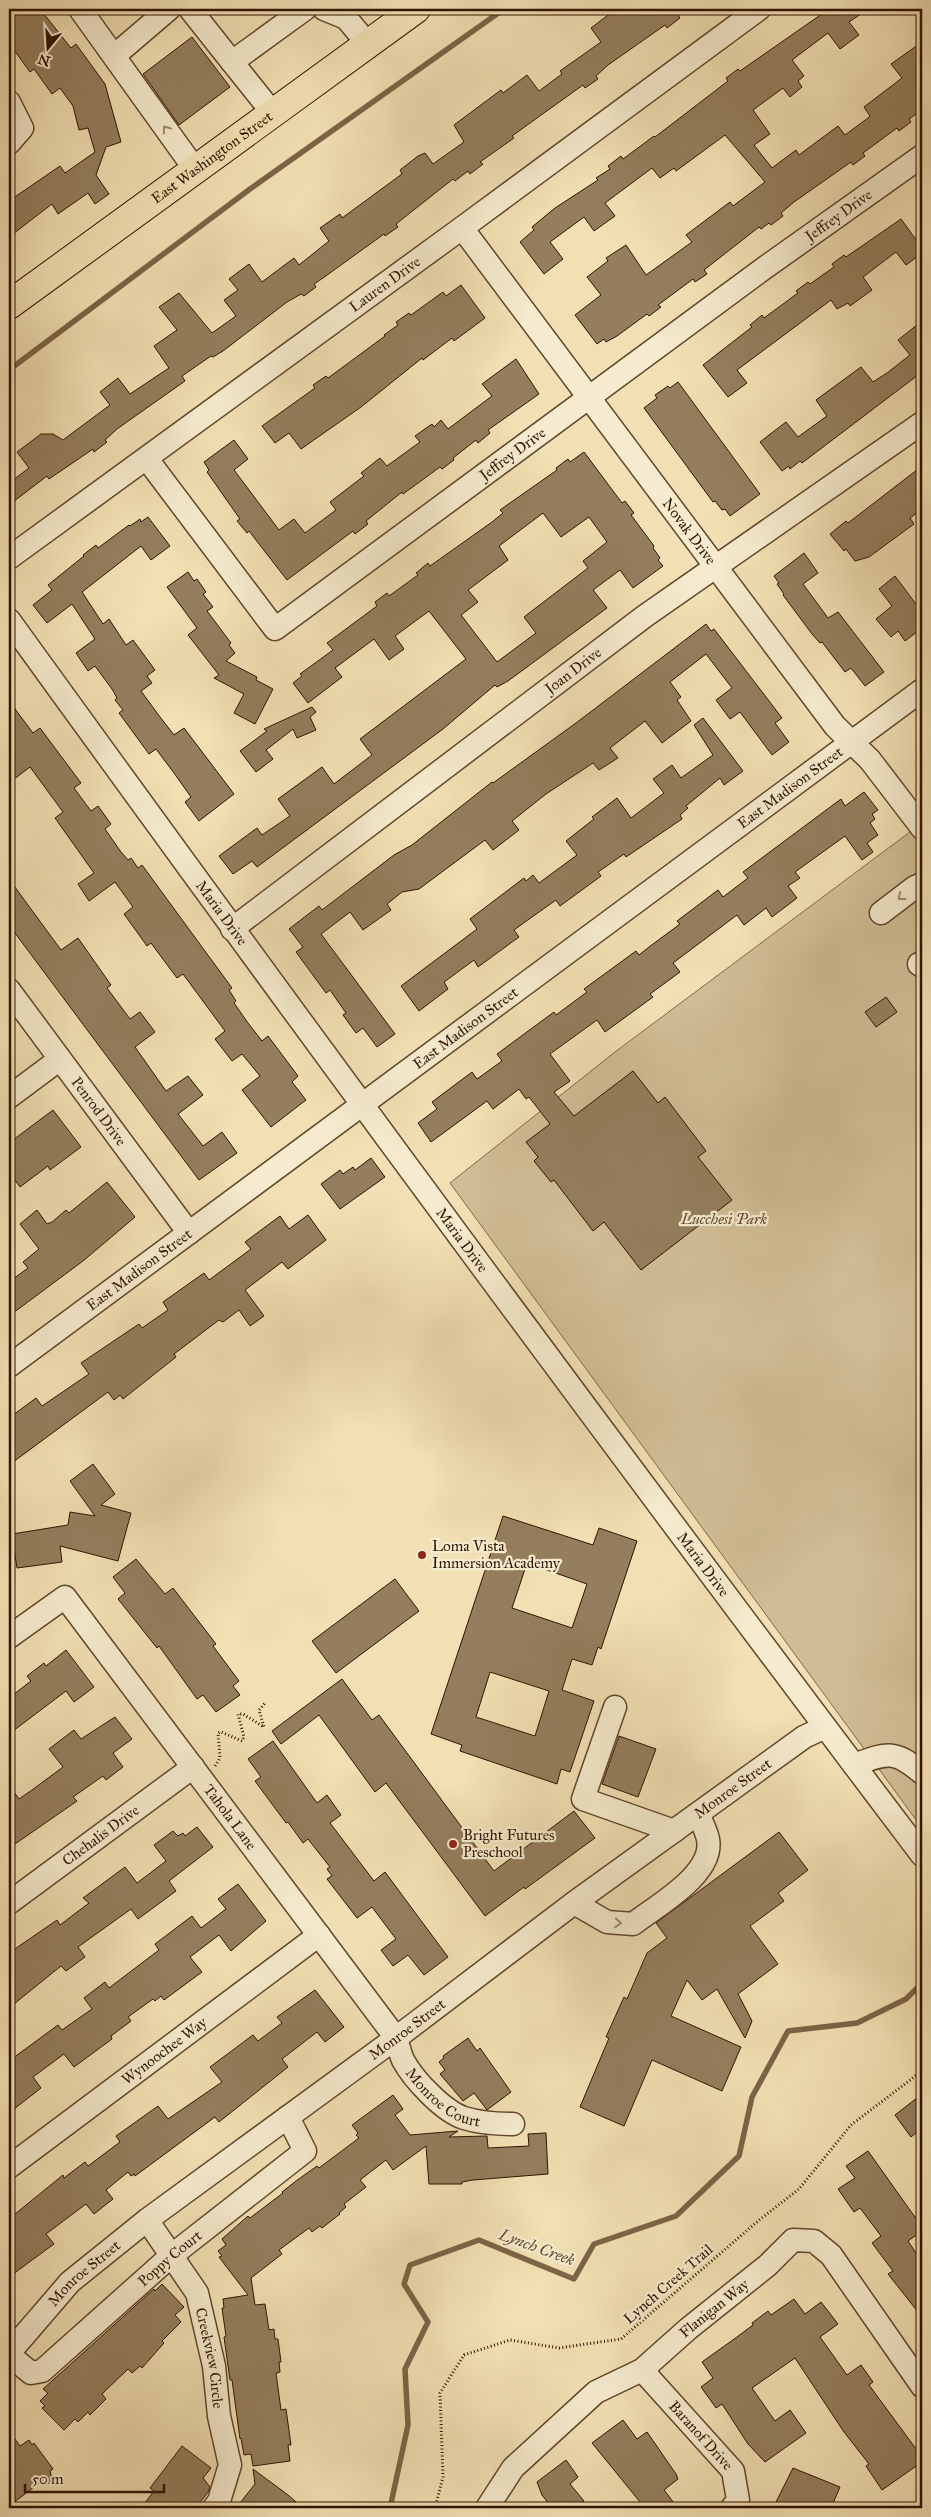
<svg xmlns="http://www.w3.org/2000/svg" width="931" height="2517" font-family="'IM FELL Great Primer',serif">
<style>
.green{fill:#d0bd95;stroke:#80684a}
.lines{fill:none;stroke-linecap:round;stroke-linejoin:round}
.stream{stroke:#7c6447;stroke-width:5.5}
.building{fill:#947e5d;stroke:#301300;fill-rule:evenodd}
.minor-casing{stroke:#60462d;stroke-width:25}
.major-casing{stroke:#301300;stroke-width:30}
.path{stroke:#301300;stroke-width:3;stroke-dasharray:1 2.5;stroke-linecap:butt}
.minor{stroke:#f6ebce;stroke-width:22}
.major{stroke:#f1e0b3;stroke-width:28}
.oneway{stroke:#9d8a71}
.poi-dot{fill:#8f2418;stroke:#f6ebce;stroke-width:2}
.labels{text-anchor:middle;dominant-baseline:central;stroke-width:4.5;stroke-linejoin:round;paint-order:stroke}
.street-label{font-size:15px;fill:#301300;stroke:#f6ebce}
.park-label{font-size:15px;font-style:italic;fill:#60462d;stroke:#f6ebce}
.poi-label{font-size:15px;fill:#301300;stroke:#f6ebce;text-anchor:start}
.water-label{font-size:16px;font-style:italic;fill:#63492f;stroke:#f6ebce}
</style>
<rect width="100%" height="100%" fill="#f1e0b3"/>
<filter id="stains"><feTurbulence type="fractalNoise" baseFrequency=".004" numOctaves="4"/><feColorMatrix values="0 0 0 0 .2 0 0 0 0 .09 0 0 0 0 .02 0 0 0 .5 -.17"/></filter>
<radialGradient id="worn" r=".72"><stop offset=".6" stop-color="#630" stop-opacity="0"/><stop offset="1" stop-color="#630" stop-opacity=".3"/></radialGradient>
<!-- green -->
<path class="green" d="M922 823V1828L450 1183 615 1052Z"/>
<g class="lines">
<!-- stream -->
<path class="stream" d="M9 370 250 189 504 9
M390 2508 408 2425 405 2369 428 2322 404 2284 410 2265 479 2240 574 2279 594 2244 676 2216 739 2156 752 2097 788 2031 857 2023 906 1999 922 1983"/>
</g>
<!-- building -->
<path class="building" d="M9 9H40L71 48 76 44 105 84 121 142 106 147 96 175 109 194 95 204 88 193 58 214 52 204 9 237V201L60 166 65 173 95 152 88 128 79 130 73 106 60 88 52 94 34 69 30 72 9 43Z
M616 9H687L678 15 680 18 667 28 665 25 608 65 596 76 598 79 585 88 583 85 512 136 514 138 480 162 483 164 470 174 468 171 455 181 453 179 396 224 398 227 385 236 384 234 323 278 314 284 316 287 304 296 301 294 287 302 223 351 213 357 211 356 182 376 185 381 117 429 105 440 107 442 94 452 93 449 49 479 47 476 9 505V483L29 468 17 452 41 434H53L63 440 110 405 100 392 118 378 130 394 169 368 154 346 177 330 159 307 179 293 212 333 236 316 224 300 238 290 229 279 249 264 262 282 294 258 299 265 329 241 320 228 340 214 342 218 402 174 400 170 418 156 425 153 433 164 464 142 454 125 501 90 503 93 527 75 539 91 562 74 560 71 601 42 591 28Z
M829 9H868L849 22 859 35 840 49 828 33 792 60 804 76 798 81 802 87 790 97 783 88 753 110 770 134 754 145 772 168 796 150 799 155 838 126 845 135 868 118 870 116 864 107 902 78 891 64 922 42V110L909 119 911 122 899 131 897 128 863 153 865 156 853 165 851 162 794 202 781 213 783 216 771 225 769 223 761 229 759 227 704 270 707 274 695 282 693 279 658 305 661 307 649 316 647 314 617 336 606 342 604 339 597 344 575 315 601 295 587 277 608 261 606 258 626 245 646 275 692 242 686 235 730 202 733 206 765 182 725 135 676 171 674 168 660 178 652 168 605 203 615 216 594 231 584 217 550 242 563 259 544 274 520 242 534 230 532 227 555 208 598 180 596 178 610 169 608 166 621 156 623 159 654 136 655 137 728 81 726 78 738 69 740 71Z
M192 37 230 87 179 125 143 74Z
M901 219 922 248V253L906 265 896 252 863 277 872 290 850 306 848 303 837 309 831 300 737 370 747 383 728 397 703 365 752 327 750 325 762 315 764 318 798 293 796 291 808 282 810 284 834 267 832 264 844 255 846 257Z
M461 285 485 318 454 341 452 338 423 360 422 358 361 407 301 449 289 433 275 443 262 426 315 388 313 385 326 376 328 378 385 336 384 335 398 325 396 322 409 313 411 315 443 292 446 296Z
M922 321V372L802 463 800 461 790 469 789 466 782 471 760 442 786 422 798 437 827 416 816 400 861 367 873 382 887 373 910 355 898 340Z
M516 359 539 394 488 430 490 433 478 443 476 440 453 458 454 460 442 469 440 467 403 494 402 492 366 521 368 524 355 534 353 531 287 580 249 531 247 533 237 521 240 519 207 472 209 470 204 462 234 440 248 459 234 470 279 530 294 519 305 533 336 510 330 502 364 476 361 473 380 458 387 466 420 442 415 436 432 424 434 427 441 420 448 429 492 396 482 384Z
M678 382 760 494 730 516 725 509 722 510 715 501 713 502 644 408 657 398 655 395 668 386 670 388Z
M584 452 622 503 625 501 634 513 631 515 654 546 653 548 660 558 658 560 663 566 633 588 620 570 593 590 607 608 508 681 497 687 495 685 443 729 257 867 252 861 233 874 219 856 257 828 262 835 290 816 278 799 322 767 334 784 372 755 360 739 466 659 429 611 395 636 404 649 389 660 374 639 335 668 342 677 308 703 293 683 302 676 300 674 333 650 327 643 377 606 375 602 387 593 389 596 418 575 416 573 428 563 430 566 492 522 503 513 500 510 557 470 556 468 568 459 570 462ZM543 513 561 537 589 517 607 542 583 561 588 568 524 617 536 633 497 662 461 615 478 602 468 590 508 560 499 546Z
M922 466V509L910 518 914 524 869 557 855 561 846 549 844 551 830 534 846 521 848 523Z
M148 517 170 546 151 560 141 546 82 592 103 624 109 619 126 645 133 640 155 670 147 676 152 683 141 691 160 717 174 735 184 728 234 794 199 821 185 802 191 797 174 773 156 749 149 754 119 713 123 710 115 700 117 698 112 689 95 666 88 671 76 653 95 639 72 604 47 623 33 605 52 590 48 585 84 556 83 555 96 545 98 548 129 525 130 526 140 519 141 522Z
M804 553 818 573 803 584 828 618 838 612 884 672 865 686 851 668 845 672 822 642 820 643 812 634 783 595 784 594 777 584 779 583 774 576Z
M188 572 194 581 197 579 206 592 203 594 213 607 207 611 231 643 229 645 235 653 226 661 257 677 256 680 273 689 255 724 234 713 244 694 214 678 219 675 188 635 197 628 167 587Z
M895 576 916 604 922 599V628L905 641 898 631 891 637 876 619 892 606 879 589Z
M706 624 711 631 714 629 782 718 775 723 789 742 772 755 740 712 730 719 716 700 732 688 706 654 670 682 681 697 677 700 691 721 662 743 645 721 610 748 618 758 599 770 593 763 546 794 512 821 519 830 493 850 485 840 419 889 402 892 387 904 391 910 363 930 350 912 321 934 395 1034 377 1047 363 1028 356 1033 343 1015 346 1013 330 990 326 993 296 952 303 947 289 929 319 906 322 910 394 855 412 845 492 782 493 783 576 723Z
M9 701 33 733 40 728 81 783 74 788 91 811 98 806 111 824 105 829 121 852 128 860 131 858 138 868 142 865 232 988 229 990 236 1001 234 1003 248 1023 262 1041 268 1036 298 1076 292 1082 306 1100 271 1127 242 1090 260 1076 242 1054 232 1061 215 1039 225 1031 183 974 177 978 151 943 147 946 124 914 133 907 115 882 89 901 78 884 94 873 55 818 63 812 30 767 9 783Z
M312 707 316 712 310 717 316 730 297 738 293 729 266 750 273 759 256 772 240 751 267 731 264 729Z
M703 718 743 771 724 785 720 778 686 806 688 808 680 815 682 819 626 857 624 854 598 872 601 876 560 906 556 900 525 922 514 930 519 937 478 967 474 960 451 977 444 982 448 989 419 1011 401 986 477 929 470 919 524 878 526 881 533 875 539 883 577 855 566 841 594 819 592 817 617 798 631 818 664 793 653 779 672 765 681 778 713 755 694 725Z
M864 792 878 810 872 814 875 819 870 823 878 835 867 843 873 852 862 860 845 836 795 872 800 878 788 886 797 898 772 917 766 908 744 925 737 915 673 963 680 972 650 994 653 997 605 1032 597 1020 550 1054 570 1081 554 1092 574 1116 633 1071 658 1103 665 1097 706 1151 698 1157 732 1200 641 1270 604 1222 593 1231 554 1180 551 1182 534 1161 538 1157 526 1142 550 1124 529 1097 526 1099 519 1089 493 1109 487 1101 431 1142 418 1123 437 1109 432 1102 472 1072 477 1079 502 1061 497 1054 554 1012 556 1015 587 992 584 989 636 951 639 955 649 947 680 924 677 921 718 890 723 897 748 878 743 872 841 799 845 806Z
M9 879 61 950 78 938 111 985 107 988 130 1019 140 1012 155 1032 135 1047 166 1091 188 1076 203 1095 178 1114 203 1146 222 1132 237 1153 199 1180 9 925Z
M886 997 897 1012 876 1027 865 1012Z
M53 1110 81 1147 50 1170 48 1166 20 1187 9 1172V1143Z
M371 1158 385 1177 340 1209 321 1184 340 1170 343 1174 353 1167 355 1170Z
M107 1182 135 1217 83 1261 9 1316V1282L28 1268 23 1262 39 1249 20 1224 37 1210 47 1224 52 1222 66 1210 69 1213Z
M308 1215 326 1240 288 1269 282 1262 245 1290 264 1316 250 1326 239 1310 223 1322 219 1320 174 1354 176 1357 123 1399 120 1395 114 1400 108 1392 9 1465V1418L36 1398 42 1406 89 1374 81 1363 139 1324 142 1328 168 1310 163 1302 204 1273 209 1280 251 1249 245 1242 280 1216 289 1229Z
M93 1464 115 1494 101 1505 131 1513 118 1561 60 1546 62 1562 17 1568 12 1534 68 1525 70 1512 95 1516 70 1481Z
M503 1516 593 1545 599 1528 637 1541 601 1649 598 1647 592 1665 572 1659 562 1690 594 1701 570 1772 561 1769 557 1784 460 1751 462 1745 431 1734ZM527 1563 587 1584 572 1628 512 1608ZM490 1672 549 1691 535 1736 476 1717Z
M136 1559 165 1594 173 1588 216 1644 213 1646 239 1681 233 1686 240 1695 216 1712 203 1695 197 1699 159 1646 157 1648 118 1599 125 1593 113 1577Z
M395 1579 419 1611 336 1673 312 1641Z
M66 1650 94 1687 74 1702 66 1691 9 1734V1698L31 1681 27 1676 44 1663 46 1666Z
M342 1679 372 1720 379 1715 494 1871 574 1811 595 1838 525 1889 524 1887 485 1916 386 1783 375 1792 319 1715 281 1744 272 1731Z
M115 1717 132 1739 113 1753 123 1767 106 1780 103 1776 73 1797 77 1801 15 1844 9 1836V1785L19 1799 32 1790 63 1767 49 1749 74 1730 81 1739Z
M619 1736 656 1749 638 1797 602 1784Z
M273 1741 317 1803 327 1795 341 1815 330 1823 374 1881 385 1872 448 1957 424 1975 408 1955 393 1966 381 1950 396 1939 372 1907 357 1918 327 1879 332 1876 327 1869 330 1867 308 1839 303 1843 288 1822 286 1823 255 1781 261 1777 248 1759Z
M197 1827 213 1847 169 1881 176 1891 138 1919 131 1909 78 1947 85 1957 66 1971 61 1966 9 2008V1953L57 1920 60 1925 89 1903 83 1898 125 1867 137 1883 166 1861 154 1845 173 1831 178 1836 183 1833 185 1836Z
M779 1832 808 1870 778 1893 784 1901 750 1926 778 1964 738 1994 752 2021 745 2038 717 1989 702 2000 687 1980 671 2016 741 2047 722 2091 652 2060 624 2126 580 2107 609 2038 606 2037 624 1997 627 1999 647 1953 667 1938 656 1923Z
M238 1884 266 1921 231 1951 219 1935 190 1957 202 1972 164 2000 161 1996 155 2001 153 1999 128 2017 131 2021 111 2036 112 2039 74 2067 64 2054 33 2077 41 2088 9 2113V2061L58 2025 62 2030 92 2009 84 1998 105 1982 109 1988 159 1950 155 1944 192 1916 201 1928 226 1909 218 1899Z
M315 1990 344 2027 325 2042 317 2032 282 2059 288 2067 219 2122 215 2117 135 2176 134 2174 131 2176 128 2172 106 2190 113 2199 94 2214 86 2204 46 2234 54 2244 9 2277V2219L63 2175 64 2178 85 2162 88 2166 120 2142 116 2136 158 2106 168 2119 222 2082 210 2067 253 2035 258 2041 282 2023 277 2017Z
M468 2038 477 2051 480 2048 511 2092 487 2110 474 2093 463 2101 440 2074 445 2070 439 2062 444 2058 443 2056Z
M922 2094V2128L911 2137 895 2115Z
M393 2095 403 2109 395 2115 410 2135 458 2131 449 2137 487 2136 488 2148 529 2146 528 2134 546 2133 548 2174 473 2180 462 2182V2184H429L426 2146 393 2170 386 2160 360 2180 366 2187 344 2204 346 2207 339 2213 340 2214 322 2228 320 2226 312 2232 309 2228 279 2250 282 2254 251 2278 255 2305 265 2304 269 2330 274 2329 275 2339H278L281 2362H279L280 2372 276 2373 281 2410 286 2409 291 2445H288L290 2461 253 2466 251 2454 244 2455 241 2438 240 2439 232 2380H230L224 2337 226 2336 222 2308H224L223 2299 248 2295 219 2257 222 2256 218 2251 226 2245 222 2239 248 2216 250 2218 283 2193 282 2192 296 2181 317 2166 319 2168 359 2138 356 2135 358 2133 352 2125Z
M868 2151 922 2227V2231L908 2241 922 2262V2317L888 2274 893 2271 872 2243 881 2236 860 2208 854 2212 838 2189 855 2178 846 2166Z
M162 2284 184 2307 175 2315 181 2322 162 2341 164 2343 142 2368 140 2366 132 2373 128 2369 102 2394 106 2399 90 2415 88 2412 78 2422 75 2419 64 2430 42 2408 45 2406 40 2401 48 2393 43 2389 154 2289 155 2291Z
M794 2299 805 2314 821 2302 838 2324 820 2337 847 2375 861 2365 873 2382 869 2385 922 2457V2462L882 2490 866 2466 869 2464 844 2432 795 2358 752 2388 775 2421 790 2410 806 2433 765 2462 748 2444 722 2404 716 2408 701 2387 713 2378 702 2362 737 2337 753 2325 752 2323 768 2311 771 2315Z
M623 2420 637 2439 647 2432 676 2474 678 2479 664 2490 674 2503 666 2508H645L592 2443Z
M9 2431 20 2446 29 2440 32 2445 34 2443 53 2469 50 2471 54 2485 42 2481 9 2506Z
M182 2446 211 2468 203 2478 210 2487 208 2492 196 2508H141L154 2491 150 2488Z
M566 2460 578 2477 570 2484 584 2501 574 2508H552L542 2495 537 2482Z
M793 2468 840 2487 831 2508H773Z
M253 2469 288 2495 303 2508H236L255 2484Z"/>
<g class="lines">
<!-- minor casing -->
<g class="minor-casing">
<g id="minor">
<path d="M80 9 194 168"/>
<path d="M190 9 232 62"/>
<path d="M324 9 346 18 367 43"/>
<path d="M114 56 169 9"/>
<path d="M9 102 22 128 9 143"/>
<path d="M272 112 232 62 305 9"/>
<path id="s1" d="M462 228 835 726 870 760 922 828"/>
<path id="s2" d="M147 459 275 629 763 269 922 156"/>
<path id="s3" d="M9 558 462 228 759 9"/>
<path id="s4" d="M9 620C309 1035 613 1447 922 1855"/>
<path d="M881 913 915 887 922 884"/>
<path id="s5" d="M232 929 645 616 922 423"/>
<path d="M919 964 922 966"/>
<path id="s6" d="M9 990 189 1233"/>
<path d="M9 1097 60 1059"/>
<path id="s7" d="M9 1366 922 690"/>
<path id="s8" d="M9 1637 65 1597 396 2038C398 2045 400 2053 403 2060 413 2079 443 2111 464 2118 480 2123 496 2124 513 2124"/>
<path d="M615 1707 583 1799 674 1831"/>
<path d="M854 1765C887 1753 894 1749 922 1773"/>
<path id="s9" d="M9 1903 193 1767"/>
<path d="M574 1903 607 1922 633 1924C656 1906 715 1874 708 1839 706 1830 701 1821 698 1814"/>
<path id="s10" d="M9 2167 319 1935"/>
<path id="s11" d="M147 2220 197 2293 214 2366 219 2416 230 2465 219 2501 214 2508"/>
<path id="s12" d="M9 2353 70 2282 147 2220 396 2038 574 1903 804 1737 825 1727"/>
<path id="s13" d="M9 2355 31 2373 42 2371 171 2256 305 2151 288 2117"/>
<path id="s14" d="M642 2370 733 2471 738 2500 732 2508"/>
<path id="s15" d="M487 2508 513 2468 596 2392 642 2370 688 2329 768 2265 793 2240 814 2241 831 2255 922 2386"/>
</g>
</g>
<!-- major casing -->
<g class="major-casing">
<g id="major">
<path id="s16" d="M9 305 416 9"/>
</g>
</g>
<!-- path -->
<path class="path" d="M215 1766 220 1758 218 1733 221 1732 242 1741 244 1737 238 1714H243L264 1727 259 1710 266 1702
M435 2508 443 2477 440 2393 464 2355 510 2340 559 2348 621 2339 758 2221 799 2189 851 2125 922 2071"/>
<!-- minor -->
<use href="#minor" class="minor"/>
<!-- major -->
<use href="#major" class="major"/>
</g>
<!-- one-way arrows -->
<defs><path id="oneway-chevron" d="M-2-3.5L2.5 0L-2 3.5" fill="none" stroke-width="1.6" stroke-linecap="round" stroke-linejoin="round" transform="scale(1.25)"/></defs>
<g class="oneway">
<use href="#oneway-chevron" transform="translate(166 129) rotate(-125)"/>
<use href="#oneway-chevron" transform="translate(901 897) rotate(142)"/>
<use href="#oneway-chevron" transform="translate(618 1923) rotate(5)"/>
</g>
<!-- markers -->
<g class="poi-dot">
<circle cx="422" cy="1555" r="5"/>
<circle cx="453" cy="1844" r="5"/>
</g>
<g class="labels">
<!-- street labels -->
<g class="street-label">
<text stroke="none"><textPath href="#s16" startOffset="251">East Washington Street</textPath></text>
<text stroke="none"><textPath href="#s2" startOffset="912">Jeffrey Drive</textPath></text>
<text stroke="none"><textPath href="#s3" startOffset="465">Lauren Drive</textPath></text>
<text stroke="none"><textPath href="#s2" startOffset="508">Jeffrey Drive</textPath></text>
<text stroke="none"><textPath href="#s1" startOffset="379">Novak Drive</textPath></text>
<text stroke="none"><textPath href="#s5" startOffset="428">Joan Drive</textPath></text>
<text stroke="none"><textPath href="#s7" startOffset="972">East Madison Street</textPath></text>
<text stroke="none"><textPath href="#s4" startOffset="362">Maria Drive</textPath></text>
<text stroke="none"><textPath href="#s7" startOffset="568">East Madison Street</textPath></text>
<text stroke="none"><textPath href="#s6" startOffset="151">Penrod Drive</textPath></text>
<text stroke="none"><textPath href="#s4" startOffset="768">Maria Drive</textPath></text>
<text stroke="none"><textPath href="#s7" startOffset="162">East Madison Street</textPath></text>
<text stroke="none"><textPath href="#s4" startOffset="1172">Maria Drive</textPath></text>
<text stroke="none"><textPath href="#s12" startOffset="920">Monroe Street</textPath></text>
<text stroke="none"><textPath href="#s8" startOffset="344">Tahola Lane</textPath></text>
<text stroke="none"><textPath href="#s9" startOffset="114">Chehalis Drive</textPath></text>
<text stroke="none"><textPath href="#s12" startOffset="515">Monroe Street</textPath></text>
<text stroke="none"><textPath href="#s10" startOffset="194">Wynoochee Way</textPath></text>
<text stroke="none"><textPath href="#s8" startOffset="700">Monroe Court</textPath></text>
<text stroke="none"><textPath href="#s13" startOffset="210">Poppy Court</textPath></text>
<text stroke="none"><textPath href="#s12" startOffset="110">Monroe Street</textPath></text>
<text transform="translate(668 2284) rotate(-41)">Lynch Creek Trail</text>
<text stroke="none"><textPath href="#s15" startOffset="306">Flanigan Way</textPath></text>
<text stroke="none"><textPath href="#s11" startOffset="155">Creekview Circle</textPath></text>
<text stroke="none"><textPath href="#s14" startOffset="88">Baranof Drive</textPath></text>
</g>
<!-- park labels -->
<g class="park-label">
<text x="724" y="1219">Lucchesi Park</text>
</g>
<!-- poi labels -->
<g class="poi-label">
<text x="432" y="1546">Loma Vista<tspan x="432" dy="17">Immersion Academy</tspan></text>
<text x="463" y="1835">Bright Futures<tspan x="463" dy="17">Preschool</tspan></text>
</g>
<!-- water labels -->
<g class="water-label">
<text transform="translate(537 2247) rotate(20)">Lynch Creek</text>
</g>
</g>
<!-- margin -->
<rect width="931" height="2517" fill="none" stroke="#f1e0b3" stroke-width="30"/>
<rect x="10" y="10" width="911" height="2497" fill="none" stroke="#301300" stroke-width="2.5"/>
<rect x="15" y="15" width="901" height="2487" fill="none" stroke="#301300"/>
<!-- north arrow -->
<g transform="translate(48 48) rotate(198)" stroke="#f6ebce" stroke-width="4" paint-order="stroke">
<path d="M0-4L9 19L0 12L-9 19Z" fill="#301300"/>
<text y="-8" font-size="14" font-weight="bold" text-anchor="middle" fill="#301300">N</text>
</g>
<!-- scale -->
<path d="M25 2484v8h139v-8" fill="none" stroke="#301300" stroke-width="2.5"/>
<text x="32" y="2484" font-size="15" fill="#301300" stroke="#f6ebce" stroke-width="4" paint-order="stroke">50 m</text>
<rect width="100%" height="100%" filter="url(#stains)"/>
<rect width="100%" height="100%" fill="url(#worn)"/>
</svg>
